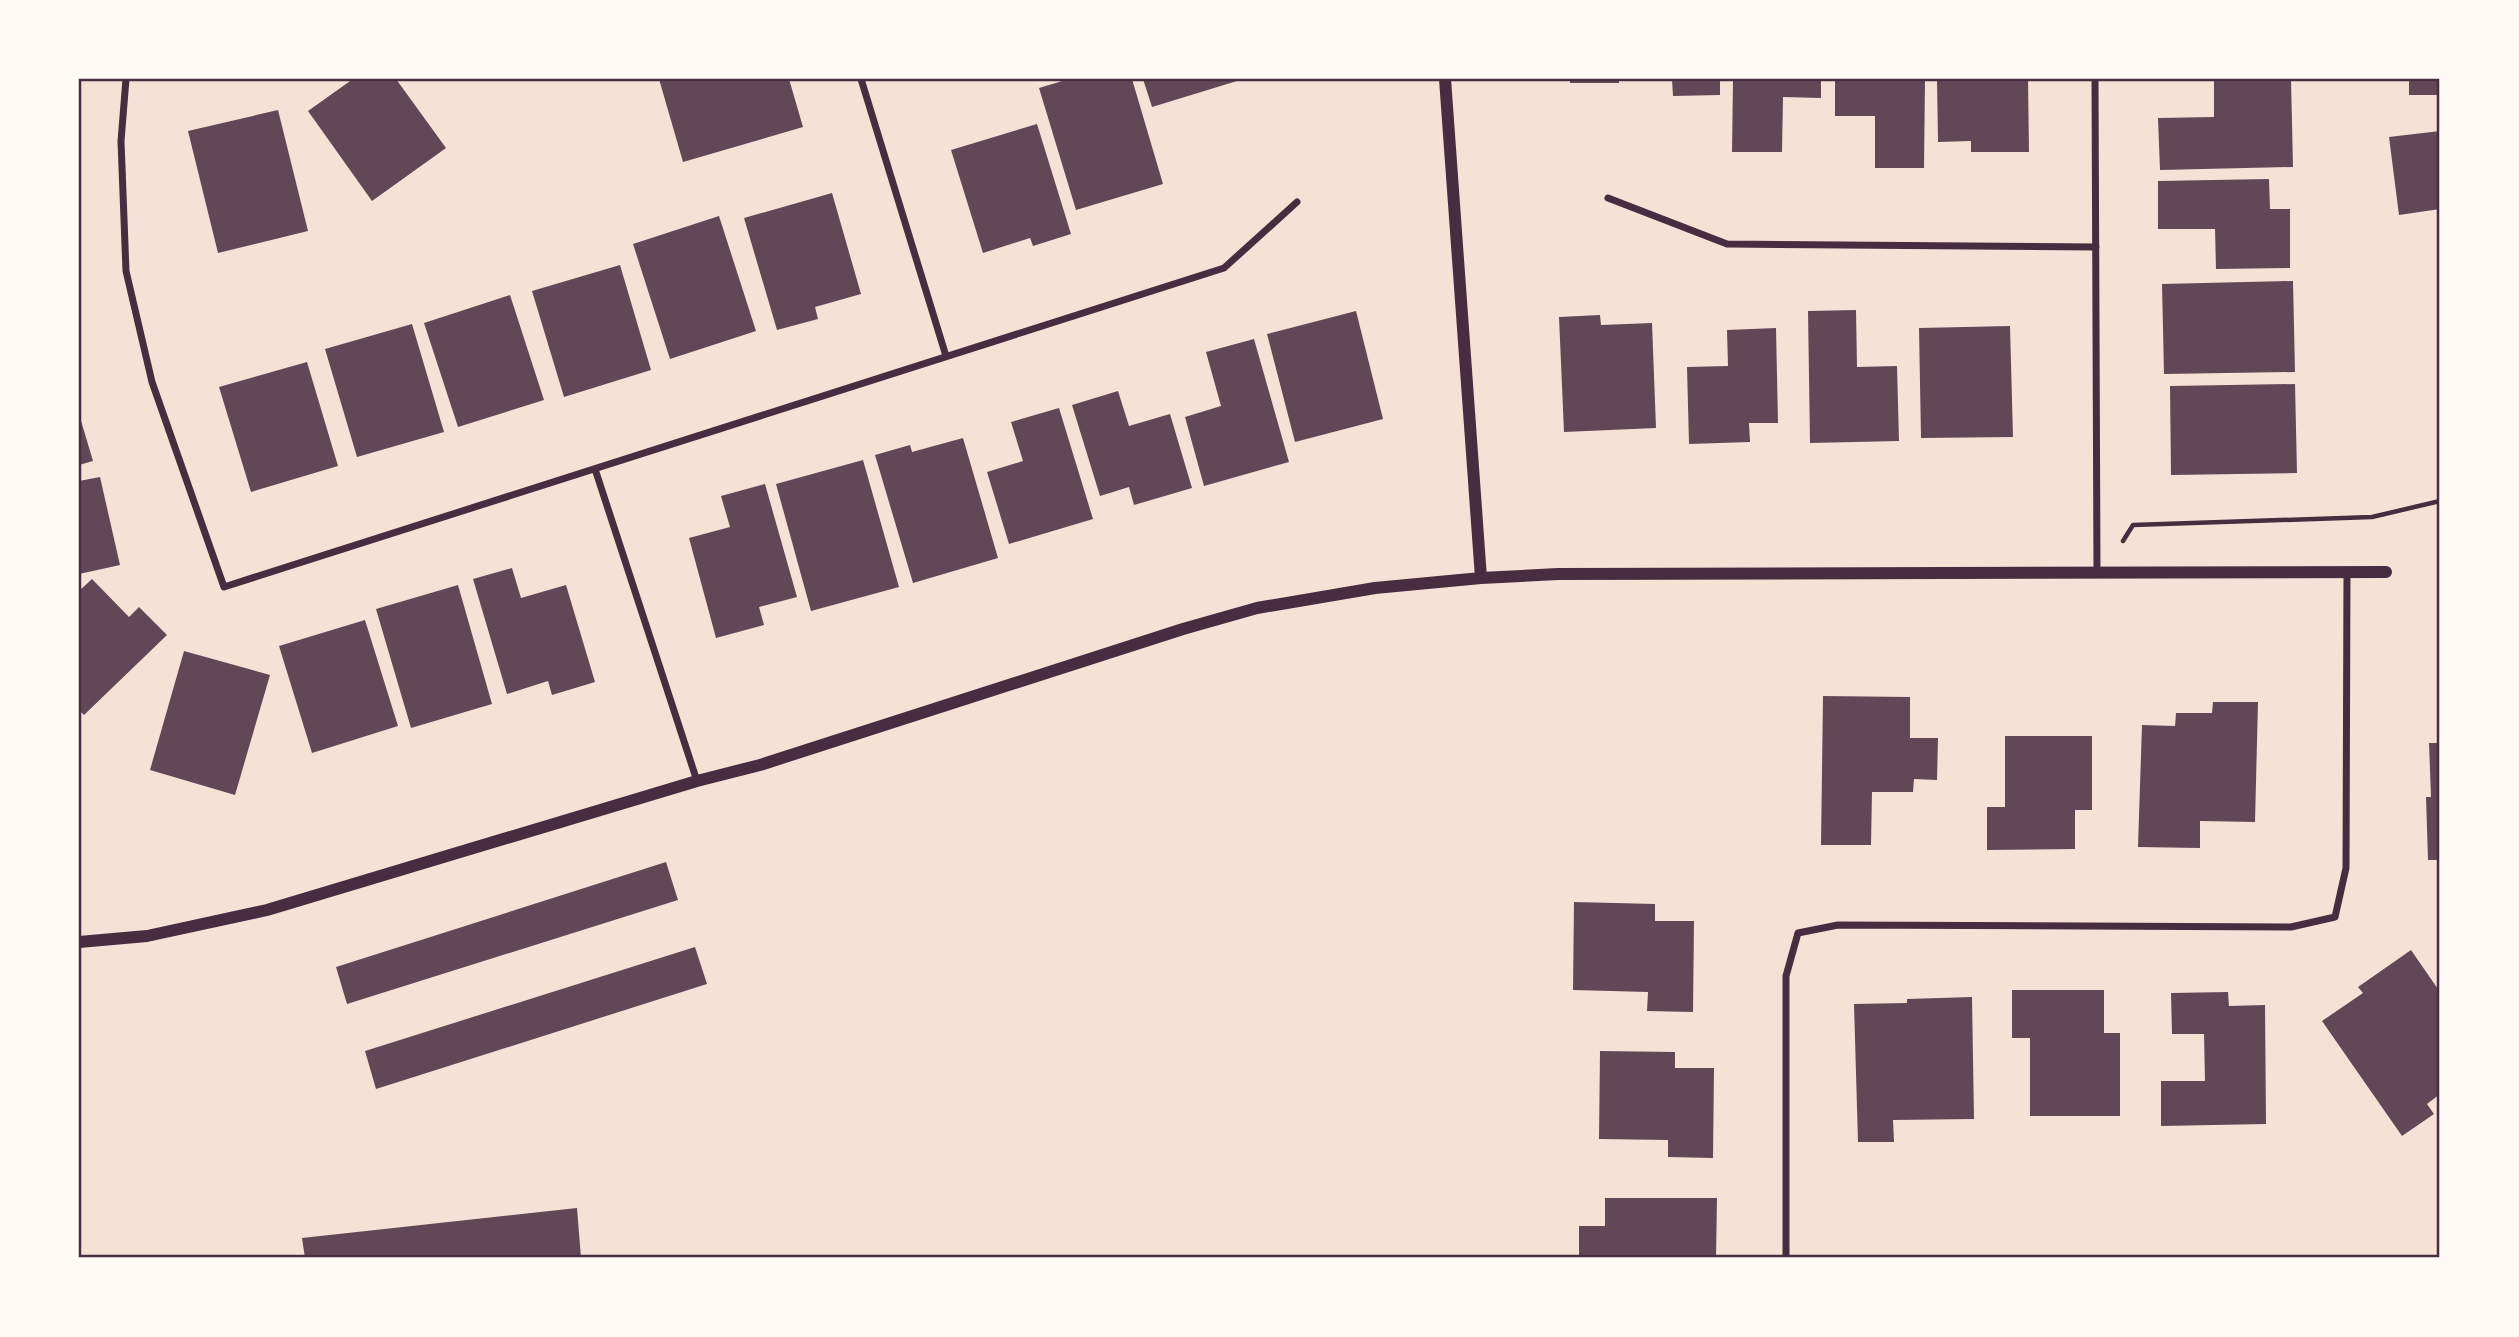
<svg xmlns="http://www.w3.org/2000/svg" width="2519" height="1337" font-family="Overpass,sans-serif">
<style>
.building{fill:#644757}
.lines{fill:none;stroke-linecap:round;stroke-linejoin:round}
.path{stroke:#4a2c40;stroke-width:4.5}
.minor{stroke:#4a2c40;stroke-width:7}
.tertiary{stroke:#4a2c40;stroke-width:12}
.neatline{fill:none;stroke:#4a2c40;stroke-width:2.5}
</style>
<rect width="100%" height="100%" fill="#f7e1d7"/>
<!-- building -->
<path class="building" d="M353 79H396L446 148 372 201 308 111Z
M659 79H789L803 127 683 162Z
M1069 79H1132L1163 184 1076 210 1039 88Z
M1143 79H1236L1237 81 1152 107Z
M1570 79H1619V83H1570Z
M1672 79H1720V95L1673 96Z
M1733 79H1821V98L1783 97 1782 152H1732Z
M1835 79H1925L1924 168H1875V116H1835Z
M1937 79H2028L2029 152H1971V141L1938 142Z
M2214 79H2291L2293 167 2160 170 2158 118 2214 117Z
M2409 79H2440V95H2409Z
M278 110 308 231 218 253 188 131Z
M1037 124 1071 234 1033 246 1030 238 983 253 951 150Z
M2440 131V209L2399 215 2389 137Z
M2269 179 2270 209H2290V268L2216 269 2215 229H2158V181Z
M832 193 861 294 815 307 818 319 777 330 744 218Z
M719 216 756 331 670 359 633 244Z
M620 265 651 370 564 397 532 291Z
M2293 281 2295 372 2164 374 2162 284Z
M510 295 544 400 458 427 424 323Z
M1856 310 1857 367 1897 366 1899 441 1810 443 1808 311Z
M1356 311 1383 419 1295 442 1267 334Z
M1600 315 1601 325 1652 323 1656 428 1564 432 1559 317Z
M412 324 444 432 357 457 325 349Z
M2010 326 2013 437 1921 438 1919 328Z
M1776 328 1778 423H1749L1750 442 1689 444 1687 367 1728 366 1727 330Z
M1254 339 1289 462 1204 486 1185 417 1221 406 1206 352Z
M307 362 338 466 251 492 219 387Z
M2295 384 2297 473 2171 475 2170 386Z
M1118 391 1129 426 1170 414 1192 488 1134 505 1129 487 1100 496 1072 405Z
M1059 408 1093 519 1009 544 987 472 1023 461 1011 422Z
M79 414 93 461 79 465Z
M963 438 998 558 913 583 875 455 910 445 912 452Z
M863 460 899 587 811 611 776 484Z
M100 477 120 565 79 574V481Z
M765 484 797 597 759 607 764 625 716 638 689 538 730 527 721 496Z
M512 568 521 598 566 585 595 682 552 695 548 681 507 694 473 579Z
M92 579 129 617 139 607 167 635 84 715 79 710V591Z
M458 585 492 704 411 728 376 609Z
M365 620 398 726 312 753 279 646Z
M184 651 270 675 235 795 150 770Z
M1823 696 1910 697V738H1938L1937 780 1914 779 1913 792H1872L1871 845H1821Z
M2213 702H2258L2255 822 2200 821V848L2138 847 2142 725 2175 726 2176 713H2212Z
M2005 736H2092V810H2075V849L1987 850V807H2005Z
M2429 743H2440V860H2428L2426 797H2431Z
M666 862 678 900 347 1004 336 967Z
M1574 902 1655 904V921H1694L1693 1012 1647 1011 1648 992 1573 990Z
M695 947 707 984 376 1089 365 1051Z
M2411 950 2440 992V1094L2427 1104 2434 1114 2402 1136 2322 1021 2363 993 2358 987Z
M2012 990H2104V1033H2120V1116H2030V1038H2012Z
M2228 992 2229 1006 2265 1005 2266 1124 2161 1126V1081H2205L2204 1034H2172L2171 993Z
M1972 997 1974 1119 1893 1120 1894 1142H1858L1854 1004 1907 1003V999Z
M1600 1051 1675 1052V1068H1714L1713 1158 1668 1157V1140L1599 1139Z
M1605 1198H1717L1716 1258H1579V1226H1605Z
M577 1208 581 1258H305L302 1238Z"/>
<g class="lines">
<!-- path -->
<path class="path" d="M2123 541 2133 525 2372 517 2440 501"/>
<!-- minor -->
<path class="minor" d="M126 79 121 141 126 271 152 382 224 587 1224 268 1297 202
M861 79 946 356
M2095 79 2097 572
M1608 198 1727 244 2096 247
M595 469 697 781
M1786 1258V976L1798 933 1838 925 2291 927 2335 917 2346 868 2347 570"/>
<!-- tertiary -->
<path class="tertiary" d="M1445 79 1481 578
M79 942 147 936 267 910 697 781 760 765 1183 629 1257 608 1375 588 1481 578 1558 574 2386 572"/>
</g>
<!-- border -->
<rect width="2519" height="1337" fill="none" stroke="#fffaf5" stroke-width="161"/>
<rect x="80" y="80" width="2358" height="1176" class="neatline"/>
</svg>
